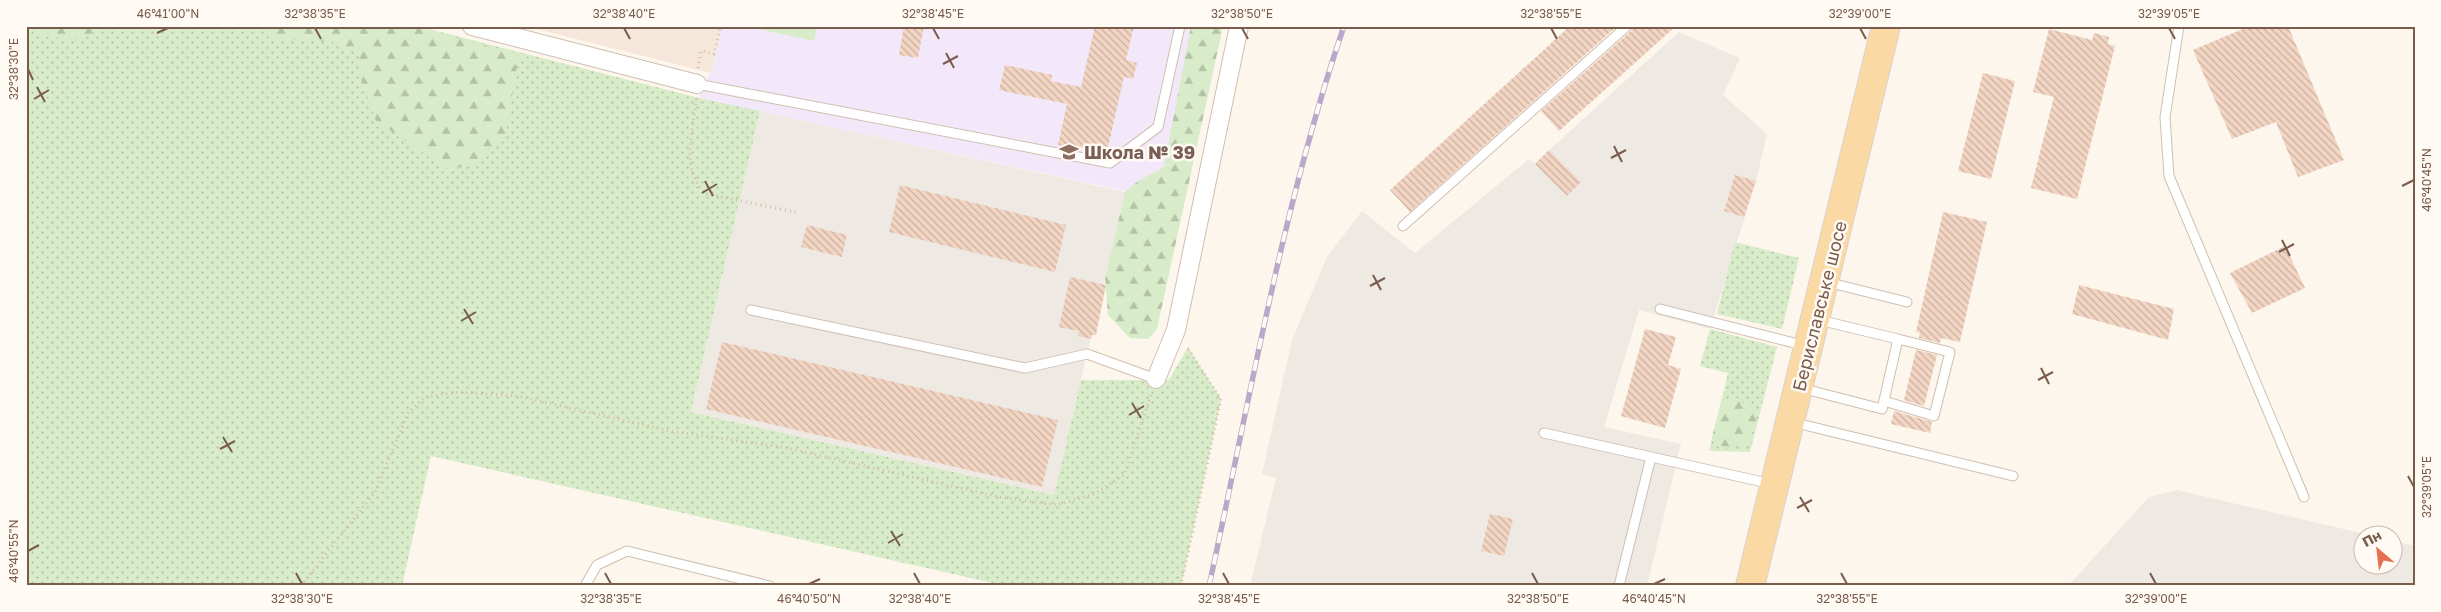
<svg xmlns="http://www.w3.org/2000/svg" width="2441" height="612" font-family="'Golos Text',sans-serif">
<style>
.residential{fill:#f5e8da}
.industrial{fill:#efe9e4}
.education{fill:#f3e8fa}
.grass{fill:url(#grass-dots)}
.forest{fill:url(#forest-firs)}
.garden{fill:#d8ecc9}
.building{fill:url(#building-back-hatch)}
.lines{fill:none;stroke-linecap:round;stroke-linejoin:round}
.lane-casing{stroke:#d1beb0;stroke-width:11}
.street-casing{stroke:#d1beb0;stroke-width:20}
.primary-casing{stroke:#dad1cd;stroke-width:30}
.path{stroke:#d9b8a5;stroke-width:3;stroke-dasharray:1 4;stroke-linecap:butt}
.lane{stroke:#fff;stroke-width:9}
.street{stroke:#fff;stroke-width:18}
.primary{stroke:#fbd9a5;stroke-width:28}
.rail-casing{stroke:#b9a8c9;stroke-width:5.5}
.rail{stroke:#fffaf3;stroke-width:4;stroke-dasharray:11;stroke-linecap:butt}
.ticks{fill:none;stroke:#7a5c4d;stroke-width:2}
.labels{text-anchor:middle;dominant-baseline:central;stroke-width:5;stroke-linejoin:round;paint-order:stroke}
.education-label{font-size:18px;font-weight:bold;fill:#785e54;stroke:#fffaf3;text-anchor:start}
.street-label{font-size:18px;fill:#7a5c4d;stroke:#fffaf3}
.neatline{fill:none;stroke:#7a5c4d;stroke-width:2}
.ticks-label{font-size:12px;text-anchor:middle;fill:#7a5c4d}
</style>
<defs>
<pattern id="grass-dots" width="8" height="8" patternUnits="userSpaceOnUse" patternTransform="scale(1.25)"><rect width="8" height="8" fill="#d8ecc9"/><path d="M2 2h.1M6 6h.1" fill="none" stroke="#b4c2a5" stroke-width="1.8" stroke-linecap="round"/></pattern>
<pattern id="forest-firs" width="22" height="20" patternUnits="userSpaceOnUse" patternTransform="scale(1.25)"><rect width="22" height="20" fill="#d8ecc9"/><path d="M5 1l3.5 6h-7zM16 11l3.5 6h-7z" fill="#b4c2a5"/></pattern>
<pattern id="building-back-hatch" width="6" height="6" patternUnits="userSpaceOnUse" patternTransform="scale(1.25)"><rect width="6" height="6" fill="#f3d5c3"/><path d="M-1 5l2 2M0 0l6 6M5-1l2 2" fill="none" stroke="#cab0a1"/></pattern>
</defs>
<rect width="100%" height="100%" fill="#fdf6ec"/>
<!-- residential -->
<path class="residential" d="M525 26H722L711 73Z"/>
<!-- industrial -->
<path class="industrial" d="M1679 32 1740 58 1723 95 1767 134 1756 181 1710 329 1639 310 1604 427 1681 444 1647 586H1250L1276 478 1262 474 1292 340 1327 257 1362 211 1415 253 1529 159 1535 163Z
M760 111 1125 192 1054 495 691 412Z
M2177 490 2365 534 2364 564H2394V541L2415 546V586H2068L2149 497Z"/>
<!-- education -->
<path class="education" d="M722 26H1223L1184 204 699 98 703 83 711 73Z"/>
<!-- grass -->
<path class="grass" d="M26 26H417L699 98 760 111 691 412 1054 495 1081 380H1169L1188 347 1221 399 1181 586H1006L431 456 402 586H26Z
M1735 242 1799 258 1782 329 1717 314Z
M1710 329 1777 347 1750 452 1709 451 1728 373 1700 366Z"/>
<!-- forest -->
<path class="forest" d="M34 26H101L81 41 44 36Z
M259 26H412L519 54 506 133 478 165 448 169 376 121 360 77 359 54 332 42 275 39Z
M1191 26H1223L1157 329 1148 339 1130 338 1108 315 1105 278 1125 192 1138 181 1164 167Z
M1737 398 1754 411 1757 424 1745 445 1726 448 1711 441 1722 399Z"/>
<!-- garden -->
<path class="garden" d="M758 26H817L814 41 758 29Z"/>
<!-- building -->
<path class="building" d="M904 26H924L918 58 899 55Z
M1095 26H1134L1126 60 1137 63 1133 79 1124 77 1106 156 1058 145 1067 104 999 90 1005 65 1052 75 1051 81 1081 87Z
M1570 26H1617L1410 212 1390 190Z
M1633 26H1676L1559 131 1541 111 1631 31Z
M2250 26H2288L2344 160 2298 177 2276 122 2232 139 2193 50Z
M2049 29 2092 40 2094 33 2109 37 2108 44 2115 46 2077 199 2031 188 2054 97 2033 92Z
M1983 73 2015 81 1991 179 1958 171Z
M1549 150 1581 182 1567 196 1535 164Z
M1735 175 1756 181 1744 217 1724 211Z
M900 185 1066 225 1055 272 889 232Z
M1943 212 1987 222 1960 342 1941 338 1940 343 1919 338 1920 333 1916 332Z
M807 225 847 235 842 257 801 247Z
M2285 246 2305 288 2252 313 2230 273Z
M1070 277 1106 285 1096 335H1092L1091 339 1078 336 1079 331 1059 327Z
M2079 285 2174 309 2168 340 2072 314Z
M1645 329 1676 337 1668 365 1681 369 1665 428 1621 416Z
M722 342 1058 420 1042 487 706 409Z
M1916 350 1937 355 1924 406 1904 400Z
M1894 411 1932 422 1930 433 1891 424Z
M1490 514 1513 519 1504 556 1481 551Z"/>
<g class="lines">
<!-- lane casing -->
<g class="lane-casing">
<path id="lane" d="M2179 26 2165 117 2169 176 2304 497
M697 84 1110 163 1158 127 1180 26
M1403 226 1627 26
M1827 282 1907 302
M1660 309 1806 346
M751 310 1025 368 1087 354 1156 379
M1801 388 1882 409 1898 339 1819 320
M1884 401 1934 416 1950 352 1898 339
M1792 422 2013 476
M1544 433 1772 484
M585 586 597 565 627 551 770 586
M1619 586 1651 457"/>
</g>
<!-- street casing -->
<g class="street-casing">
<path id="street" d="M472 26 697 84
M1156 379 1176 330 1239 26"/>
</g>
<!-- primary casing -->
<g class="primary-casing">
<path id="primary" d="M1750 586 1886 26"/>
</g>
<!-- path -->
<path class="path" d="M698 68 701 51 714 54 721 26
M696 99C694 133 678 169 707 194L799 213
M301 586 375 492 408 413 425 397 459 392 518 396 670 431 787 448 999 497 1057 505 1095 494 1125 474 1151 394
M1181 586 1221 399 1187 347"/>
<!-- lane -->
<use href="#lane" class="lane"/>
<!-- street -->
<use href="#street" class="street"/>
<!-- primary -->
<use href="#primary" class="primary"/>
<!-- rail casing -->
<g class="rail-casing">
<path id="rail" d="M1209 586C1250 399 1282 208 1344 26"/>
</g>
<!-- rail -->
<use href="#rail" class="rail"/>
</g>
<!-- ticks -->
<path class="ticks" d="M315 28 321 39M624 28 630 39M933 28 939 39M1242 28 1248 39M1551 28 1557 39M1860 28 1866 39M2169 28 2175 39M157 33 168 28M946 53 954 68M943 64 958 56M28 69 33 80M37 87 45 102M34 99 49 90M1614 146 1622 162M1611 158 1626 150M705 181 713 196M2402 186 2414 180M702 193 717 184M2282 240 2290 256M2279 252 2294 244M1373 275 1381 290M1370 286 1385 278M464 309 473 324M461 321 476 312M2041 368 2049 384M2038 380 2053 372M1132 403 1141 418M1129 415 1144 406M223 437 232 452M220 449 235 441M2408 476 2414 487M1800 497 1809 512M1797 508 1812 500M891 531 900 546M888 543 903 534M28 551 39 545M296 573 302 584M605 573 611 584M914 573 920 584M1223 573 1229 584M1532 573 1538 584M1841 573 1847 584M2150 573 2156 584M809 584 820 579M1654 584 1665 579"/>
<!-- icons -->
<defs>
<g id="school-bare" transform="scale(1.5)"><path d="M0-5L7-2L0 1L-7-2ZM-4 1L0 2.5L4 1V4Q0 6-4 4Z" fill="#8d6e63" stroke="#fffaf3" stroke-width="2.5" paint-order="stroke"/></g>
</defs>
<g fill-rule="evenodd">
<use href="#school-bare" x="1069" y="152"/>
</g>
<g class="labels">
<!-- education labels -->
<g class="education-label">
<text x="1084" y="152">Школа № 39</text>
</g>
<!-- street labels -->
<g class="street-label">
<text transform="translate(1819 306) rotate(-76)">Бериславське шосе</text>
</g>
</g>
<!-- border -->
<rect width="2441" height="612" fill="none" stroke="#fffaf3" stroke-width="55"/>
<!-- north arrow -->
<g transform="translate(2378 550) rotate(332)"><circle r="24" fill="#fffaf3" stroke="#cabbb1"/>
<path d="M0-4L9 19L0 12L-9 19Z" fill="#e76f51"/>
<text y="-8" font-size="14" font-weight="bold" text-anchor="middle" fill="#7a5c4d">Пн</text>
</g>
<rect x="28" y="28" width="2386" height="556" class="neatline"/>
<g class="ticks-label">
<text x="168" y="18">46°41'00"N</text>
<text x="315" y="18">32°38'35"E</text>
<text x="624" y="18">32°38'40"E</text>
<text x="933" y="18">32°38'45"E</text>
<text x="1242" y="18">32°38'50"E</text>
<text x="1551" y="18">32°38'55"E</text>
<text x="1860" y="18">32°39'00"E</text>
<text x="2169" y="18">32°39'05"E</text>
<text transform="translate(14 69) rotate(-90)" y="4">32°38'30"E</text>
<text transform="translate(2427 180) rotate(-90)" y="4">46°40'45"N</text>
<text transform="translate(2427 487) rotate(-90)" y="4">32°39'05"E</text>
<text transform="translate(14 551) rotate(-90)" y="4">46°40'55"N</text>
<text x="302" y="603">32°38'30"E</text>
<text x="611" y="603">32°38'35"E</text>
<text x="809" y="603">46°40'50"N</text>
<text x="920" y="603">32°38'40"E</text>
<text x="1229" y="603">32°38'45"E</text>
<text x="1538" y="603">32°38'50"E</text>
<text x="1654" y="603">46°40'45"N</text>
<text x="1847" y="603">32°38'55"E</text>
<text x="2156" y="603">32°39'00"E</text>
</g>
</svg>
